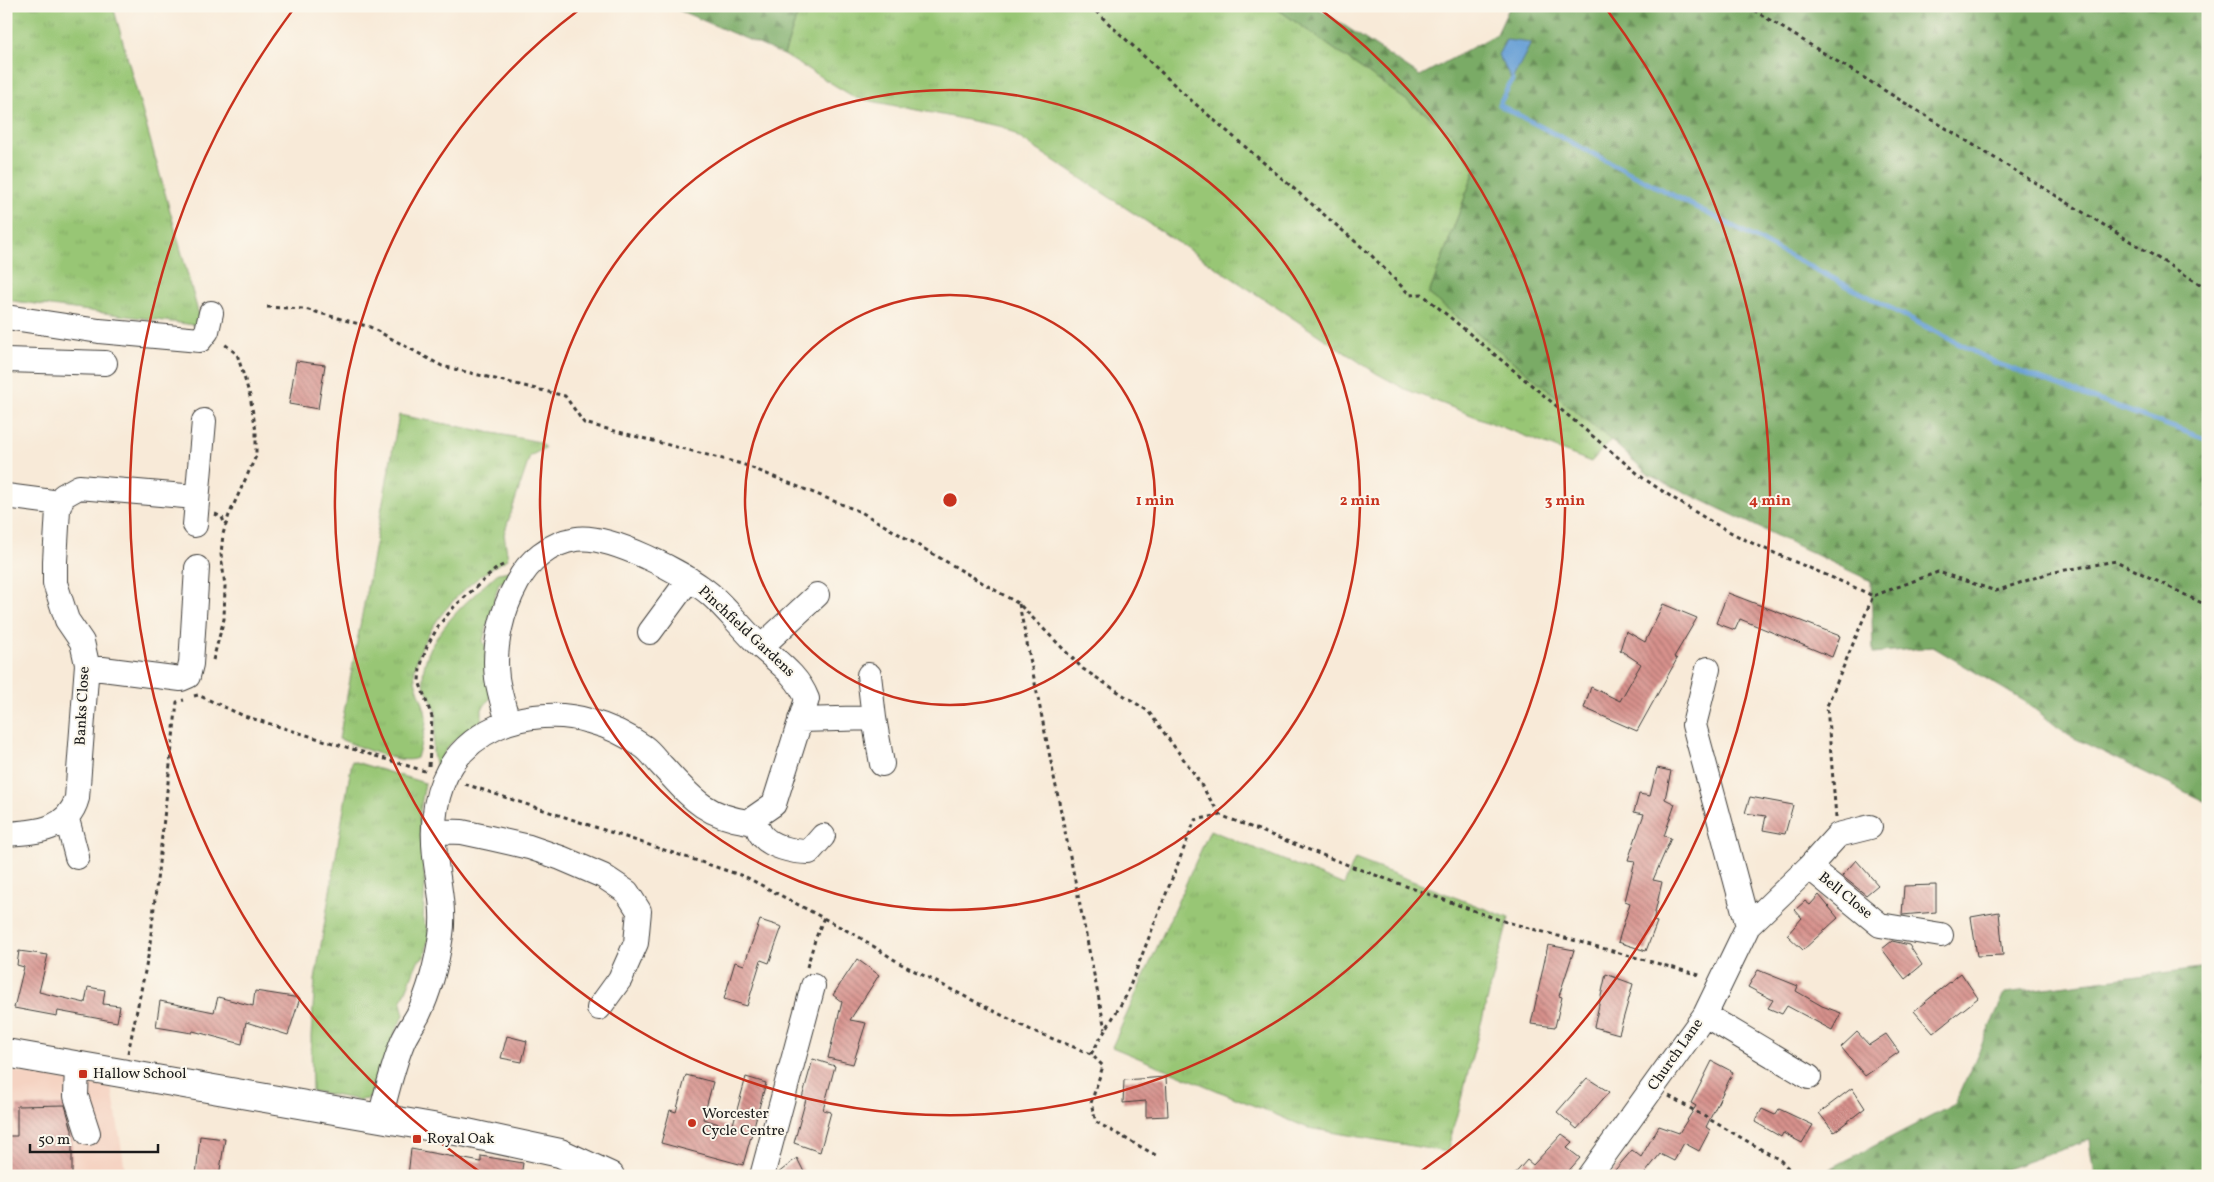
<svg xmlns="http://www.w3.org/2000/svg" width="2214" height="1182" font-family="Vollkorn,serif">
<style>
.built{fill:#f5d3c2}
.grass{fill:url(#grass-tufts);stroke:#5a7148}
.forest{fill:url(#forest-firs);stroke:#4b6441}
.water{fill:#669fd5;stroke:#415e78}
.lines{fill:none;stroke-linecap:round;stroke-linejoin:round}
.stream{stroke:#669fd5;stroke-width:5}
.building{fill:url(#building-back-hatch)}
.minor-casing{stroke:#3d3b38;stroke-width:26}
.major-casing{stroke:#3d3b38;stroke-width:30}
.path{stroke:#3d3b38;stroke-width:3;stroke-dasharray:4 4;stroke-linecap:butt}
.minor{stroke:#fff;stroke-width:24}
.major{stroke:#fff;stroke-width:28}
.ring{fill:none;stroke:#c8321e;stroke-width:2.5}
.poi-dot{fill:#c8321e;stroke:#fbf7ec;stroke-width:2}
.labels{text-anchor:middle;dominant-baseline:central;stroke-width:4;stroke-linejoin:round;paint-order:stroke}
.street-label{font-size:15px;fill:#1c1c1c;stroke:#fbf7ec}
.poi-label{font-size:15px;fill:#1c1c1c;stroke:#fbf7ec;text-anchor:start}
.centre{fill:#c8321e;stroke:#fbf7ec;stroke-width:2.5}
.ring-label{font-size:15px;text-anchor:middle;font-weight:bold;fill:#c8321e;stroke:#fbf7ec;stroke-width:4;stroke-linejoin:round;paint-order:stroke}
</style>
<defs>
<pattern id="grass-tufts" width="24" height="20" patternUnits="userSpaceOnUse" patternTransform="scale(1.25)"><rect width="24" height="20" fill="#98c675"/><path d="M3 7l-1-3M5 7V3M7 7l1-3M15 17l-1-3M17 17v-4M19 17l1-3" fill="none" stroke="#82aa65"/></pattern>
<pattern id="forest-firs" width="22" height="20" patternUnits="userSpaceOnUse" patternTransform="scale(1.25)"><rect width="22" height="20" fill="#7aab66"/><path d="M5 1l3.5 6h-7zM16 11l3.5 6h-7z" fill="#638a53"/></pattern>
<pattern id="building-back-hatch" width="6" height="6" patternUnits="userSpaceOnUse" patternTransform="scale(1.25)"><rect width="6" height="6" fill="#d7918c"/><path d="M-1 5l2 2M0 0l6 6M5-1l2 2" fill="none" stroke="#ae7672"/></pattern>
</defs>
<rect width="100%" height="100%" fill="#fbf7ec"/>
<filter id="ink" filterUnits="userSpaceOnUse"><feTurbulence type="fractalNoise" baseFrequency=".02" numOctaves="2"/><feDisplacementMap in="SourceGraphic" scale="10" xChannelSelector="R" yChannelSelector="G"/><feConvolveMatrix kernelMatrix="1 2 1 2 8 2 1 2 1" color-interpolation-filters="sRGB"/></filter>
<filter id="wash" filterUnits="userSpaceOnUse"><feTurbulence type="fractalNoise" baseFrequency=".0096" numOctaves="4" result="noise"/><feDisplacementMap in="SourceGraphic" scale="20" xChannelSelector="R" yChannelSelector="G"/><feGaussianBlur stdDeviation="1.12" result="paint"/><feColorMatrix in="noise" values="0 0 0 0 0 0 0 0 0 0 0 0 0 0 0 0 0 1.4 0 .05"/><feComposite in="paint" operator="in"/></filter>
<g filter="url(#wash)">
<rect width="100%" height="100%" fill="#f8ead8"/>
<!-- built -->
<path class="built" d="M6 1070 112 1088 126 1176H6Z"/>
<!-- grass -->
<path class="grass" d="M6 6H113L202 326 6 300Z
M800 6H1273L1450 131 1475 170 1429 294 1611 440 1591 462 1405 389 1376 373 1003 127 856 98 784 55Z
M399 415 540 442 545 448 530 456 504 534 508 559C470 577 423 625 415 668 412 685 424 699 426 716 427 730 420 745 417 758 400 766 357 745 339 739Z
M510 571 506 581 499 583 483 641 487 650 491 697 482 709V719C473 728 462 733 453 742 445 748 442 758 437 767 428 751 437 732 436 714 435 702 424 691 423 679 422 637 471 598 498 573Z
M352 761 425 783 419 817 425 884 423 921 430 931 425 956 418 961 401 1003 404 1015 395 1032 379 1086 368 1099 359 1100 312 1091 311 1036 315 980Z
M1210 830 1344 885 1355 859 1509 918 1447 1152 1308 1128 1112 1047Z"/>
<!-- forest -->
<path class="forest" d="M669 6H800L784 55Z
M1273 6H1315L1420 76 1497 34 1510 6H2208V803L2068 735 2024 701 1933 647 1873 653 1871 581 1649 475 1611 440 1429 294 1475 170 1450 131Z
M2208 967V1176H2095L2090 1140 1986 1176H1816L1955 1104 2005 993Z"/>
<!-- water -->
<path class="water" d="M1506 40 1531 43 1512 80 1498 55Z"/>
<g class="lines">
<!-- stream -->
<path class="stream" d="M1512 80 1499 105 1996 363 2208 440"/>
</g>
<g id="blocks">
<!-- building -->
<path class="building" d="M296 361 325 365 318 409 289 404Z
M1728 593 1840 636 1832 657 1740 619 1735 630 1716 623Z
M1663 604 1697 618 1674 657 1677 659 1637 731 1584 708 1591 687 1620 701 1641 664 1620 650 1626 631 1645 642Z
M1657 768 1671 771 1665 799 1675 804 1664 836 1671 838 1653 880 1662 882 1653 921 1657 922 1646 951 1618 942 1630 903 1625 901 1635 861 1628 860 1644 814 1634 812 1639 794 1650 796Z
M1750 797 1793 805 1785 834 1763 830 1766 816 1745 813Z
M1856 860 1878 885 1866 895 1842 876Z
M1936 885V912L1902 915 1904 886Z
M1819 895 1838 918 1803 950 1787 935 1802 918 1795 910 1805 901 1810 905Z
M1999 912 2003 955 1977 956 1971 917Z
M760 920 782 927 769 963 761 960 747 1006 724 999 735 962 744 965Z
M1892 941 1909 945 1922 965 1905 979 1882 949Z
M1548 945 1574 950 1559 996 1562 997 1555 1027 1531 1024Z
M19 951 48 955 39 992 85 1003 88 987 105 990 103 1004 120 1006 117 1022 58 1011 57 1016 14 1008 24 967 17 965Z
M857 959 879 975 850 1020 866 1023 853 1064 828 1058 842 1002 833 995Z
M1758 970 1798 986 1796 991 1822 1006 1841 1013 1832 1030 1787 1006 1782 1014 1768 1008 1773 1000 1748 987Z
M1961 973 1978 998 1933 1033 1914 1011Z
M1606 974 1633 984 1619 1034 1594 1027Z
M255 991 300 998 288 1035 246 1022 242 1044 193 1031 192 1033 156 1027 160 1001 214 1012 218 997 253 1006Z
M1857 1032 1869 1045 1886 1034 1899 1052 1865 1076 1841 1047Z
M507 1036 527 1041 522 1062 501 1058Z
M813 1059 835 1066 823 1110 831 1112 820 1152 794 1143 806 1099 802 1098Z
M1712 1061 1733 1072 1706 1127 1710 1130 1699 1151 1684 1143 1674 1161 1660 1154 1643 1176H1610L1632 1150 1641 1157 1659 1126 1679 1133 1696 1106 1691 1103Z
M686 1075 713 1082 703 1119 732 1128 746 1077 766 1083 743 1165 661 1143 670 1110 676 1112Z
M1166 1077 1168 1116 1146 1117V1101L1123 1103 1124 1080Z
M1587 1078 1609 1092 1577 1129 1557 1112Z
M1852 1088 1865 1108 1834 1132 1819 1113Z
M65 1105 72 1130V1176H6V1136H17V1106Z
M1762 1109 1775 1115 1779 1109 1813 1125 1802 1143 1783 1133 1781 1137 1755 1122Z
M1562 1134 1573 1142 1567 1148 1580 1158 1564 1176H1513L1527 1160 1533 1165Z
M200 1136 225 1139 219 1176H196Z
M411 1149 481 1162V1156L523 1163 521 1176H408Z
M797 1158 806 1176H776L777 1174Z"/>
</g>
</g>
<g filter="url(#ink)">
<use href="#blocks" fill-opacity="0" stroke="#3d3b38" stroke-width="1"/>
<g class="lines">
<!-- minor casing -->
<g class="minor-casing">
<path id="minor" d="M6 317 99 331 200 340 207 331 211 313
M6 360 105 363
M6 496 60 503
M195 525 204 421
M650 632 689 579
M761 647 817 595
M87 667 181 679 188 676 191 664 197 568
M869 675 874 718
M800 720 874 718 882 764
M754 818C756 823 758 829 760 833 769 847 794 852 809 852L823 836
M67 819 77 857
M434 831 462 832 490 838 529 847 561 858 603 876 627 892 639 911 636 943 620 979 599 1008
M6 834C35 832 68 831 77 798L87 664 82 642 67 620 55 583V561L58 509 63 496 79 487 196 497
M1809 867 1880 925 1941 935
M1748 926 1809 867 1838 835 1870 827
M1705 1015 1809 1077
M77 1065 76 1096 88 1133
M380 1117C387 1092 393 1065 403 1041 407 1032 413 1024 418 1015 430 990 437 962 441 935 445 910 438 882 435 856 429 801 443 752 497 727 523 715 561 712 589 721 608 726 627 735 644 747 651 752 656 760 662 766 691 797 703 815 748 822L774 804 807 699C797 673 774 660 755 641 740 626 726 608 710 594 685 573 609 534 576 539 550 543 528 561 517 583 502 610 493 646 497 678 499 692 504 707 508 722
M762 1176 813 986
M1589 1176 1705 1015 1748 926 1694 725 1708 669"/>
</g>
<!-- major casing -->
<g class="major-casing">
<path id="major" d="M6 1053 467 1133 560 1153 610 1176"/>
</g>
<!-- path -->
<path class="path" d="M1090 6 1192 101 1371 255 1410 295 1422 294 1643 478C1680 503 1720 529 1761 547 1798 564 1836 578 1873 596
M1747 6 2208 289
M2200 6 2208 15
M267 307 305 309 370 327 442 366 565 396 584 423 742 464 861 512 1019 604 1083 669 1148 711 1193 772 1220 815
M215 514 222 517 225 525
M1019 604 1105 1029
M213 660 224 619 225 586 221 554 223 534 229 515 256 456V431L250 396 237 354 223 343
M194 696 198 695 244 716 428 772
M429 766 432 717 419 681 420 668 427 646 439 625 454 607 497 568 503 565
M465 784 746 877 859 937 901 964 1031 1030 1091 1054 1103 1066 1091 1103 1096 1122 1159 1157
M1836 817 1827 706 1873 596 1938 572 1996 591 2049 573 2116 561 2208 606
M807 967 815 940 824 917
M128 1053 149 952 177 702 184 700
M1091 1054 1126 996 1195 820 1220 815 1353 867 1500 920 1703 976
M1669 1096 1780 1160 1796 1176"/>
<!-- minor -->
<use href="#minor" class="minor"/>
<!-- major -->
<use href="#major" class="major"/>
</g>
</g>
<!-- distance rings -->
<g class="ring">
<circle cx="950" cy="500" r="205"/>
<circle cx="950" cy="500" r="410"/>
<path d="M1320 9A615 615 0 1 1 580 9"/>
<path d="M480 1172A820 820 0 0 1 295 7M1605 7A820 820 0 0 1 1420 1172"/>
</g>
<!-- markers -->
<g class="poi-dot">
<rect x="78" y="1069" width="10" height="10" rx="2.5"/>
<circle cx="692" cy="1123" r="5"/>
<rect x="412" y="1134" width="10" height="10" rx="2.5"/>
</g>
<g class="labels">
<!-- street labels -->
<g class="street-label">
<text transform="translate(746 632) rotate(43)">Pinchfield Gardens</text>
<text transform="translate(83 706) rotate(-87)">Banks Close</text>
<text transform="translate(1845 896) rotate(39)">Bell Close</text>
<text transform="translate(1676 1055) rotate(-55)">Church Lane</text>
</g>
<!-- poi labels -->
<g class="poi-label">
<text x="93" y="1074">Hallow School</text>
<text x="702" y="1114">Worcester<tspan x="702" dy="17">Cycle Centre</tspan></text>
<text x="427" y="1139">Royal Oak</text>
</g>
</g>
<circle cx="950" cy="500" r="8" class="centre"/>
<g class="ring-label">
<text x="1155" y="505">1 min</text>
<text x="1360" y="505">2 min</text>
<text x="1565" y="505">3 min</text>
<text x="1770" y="505">4 min</text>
</g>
<!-- margin -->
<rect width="2214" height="1182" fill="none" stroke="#fbf7ec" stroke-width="25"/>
<!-- scale -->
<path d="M30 1144v8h128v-8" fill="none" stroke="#1c1c1c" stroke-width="2.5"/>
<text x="38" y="1144" font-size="15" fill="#1c1c1c" stroke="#fbf7ec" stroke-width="4" paint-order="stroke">50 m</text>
</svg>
